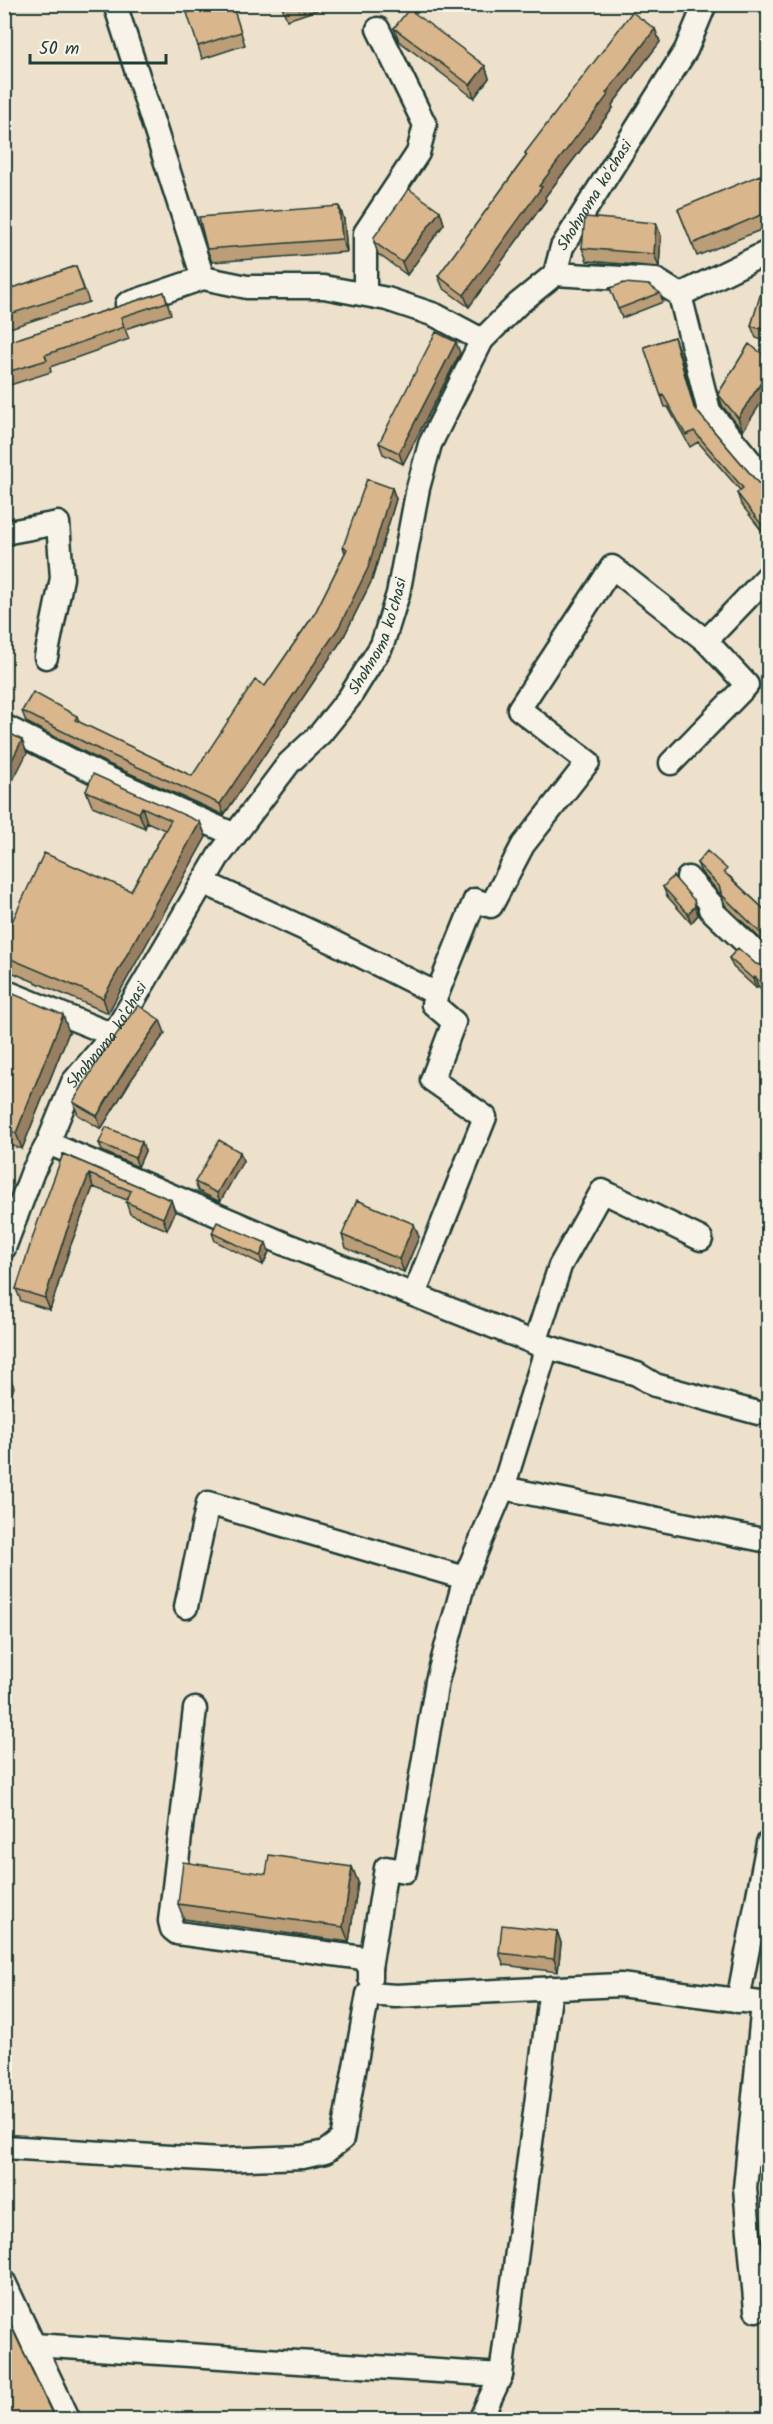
<svg xmlns="http://www.w3.org/2000/svg" width="773" height="2424" font-family="Kalam,sans-serif">
<style>
.lines{fill:none;stroke-linecap:round;stroke-linejoin:round}
.street-casing{stroke:#1f3d34;stroke-width:27}
.street{stroke:#f7f3e8;stroke-width:22}
.wall{fill:#bb9d78;stroke:#1f3d34;stroke-width:1.5}
.shaded-wall{fill:#997f62;stroke:#1f3d34;stroke-width:1.5}
.building{fill:#dab68c;stroke:#1f3d34;stroke-width:1.5}
.labels{text-anchor:middle;dominant-baseline:central;stroke-width:4.5;stroke-linejoin:round;paint-order:stroke}
.street-label{font-size:16px;fill:#1f3d34;stroke:#f7f3e8}
</style>
<rect width="100%" height="100%" fill="#eee1cc"/>
<filter id="ink" filterUnits="userSpaceOnUse"><feTurbulence type="fractalNoise" baseFrequency=".0167" numOctaves="2"/><feDisplacementMap in="SourceGraphic" scale="12" xChannelSelector="R" yChannelSelector="G"/><feConvolveMatrix kernelMatrix="1 2 1 2 8 2 1 2 1" color-interpolation-filters="sRGB"/></filter>
<g filter="url(#ink)">
<g class="lines">
<!-- street casing -->
<g class="street-casing">
<g id="street">
<path d="M115 4 203 278"/>
<path d="M555 274 656 280 680 295 709 411 768 483"/>
<path d="M365 294V233L418 153 425 125 378 29"/>
<path d="M680 295 768 252"/>
<path d="M127 304 203 278 247 287H324L387 299 435 315 482 340"/>
<path d="M4 533 58 523 62 578 46 657"/>
<path d="M4 726 98 774 235 835"/>
<path d="M671 763 747 685 706 641 768 576"/>
<path d="M688 878 712 905 710 909 768 964"/>
<path d="M4 991 113 1035"/>
<path d="M437 994 475 900 491 906 523 845 588 762 519 709 612 567 706 641"/>
<path d="M48 1143 285 1244 414 1295 485 1117 432 1080 454 1022 433 1004 437 994 331 941 205 883"/>
<path id="s1" d="M4 1248 33 1171 48 1143 73 1082 113 1035 218 857 289 763 320 734 349 698 382 645 398 594 418 488 430 444 482 340 518 304 555 274 562 247 686 50 705 4"/>
<path d="M414 1295 535 1343 560 1266 602 1191 701 1239"/>
<path d="M535 1343 637 1374 655 1385 758 1413"/>
<path d="M503 1488 768 1541"/>
<path d="M186 1607 208 1503 465 1578"/>
<path d="M195 1709 170 1921 172 1929 177 1933 363 1958 370 1968V1978"/>
<path d="M370 1968 386 1868 405 1871 437 1681 465 1578 503 1488 547 1347"/>
<path d="M738 2001 768 1843"/>
<path d="M4 2147 220 2160 303 2157 325 2152 342 2139 368 1994 396 1996 620 1985 768 2004"/>
<path d="M4 2282 69 2420"/>
<path d="M756 2310 745 2188 763 2004"/>
<path d="M34 2345 501 2375 551 1988"/>
<path d="M480 2420 501 2375"/>
</g>
</g>
<!-- street -->
<use href="#street" class="street"/>
</g>
<!-- wall -->
<path class="wall" d="M232 4 245 45 202 59 198 46Z
M281 4H335L287 20Z
M394 28 485 66 489 78 474 98 399 41Z
M655 29 660 42 612 105 613 108 545 197 546 200 469 307 443 288 438 276 526 156 525 153Z
M768 195V227L697 256 678 209Z
M339 206 344 219 347 252 212 262 207 249Z
M440 211 444 224 407 275 378 254 374 242Z
M656 223 661 236 659 267 587 261 582 248Z
M76 266 89 302 4 330V291Z
M768 272V342L756 338 751 326Z
M610 288 660 293 663 302 622 318Z
M164 292 171 314 125 329 129 339 50 367 51 372 4 387V343Z
M674 337 678 348 696 410 759 484 768 488V539L741 504 737 493 740 490 698 442 690 447 668 407H665L644 347Z
M749 344 743 431 723 407 718 394Z
M460 353 403 464 383 454 379 443Z
M392 488 396 499 372 580 343 638 224 815 104 762 26 722 22 711 77 716 79 722 192 776 265 686 315 613 345 553 343 547Z
M86 791 200 822 206 837 108 1013 4 969V939L131 891 165 830 147 822 145 828 92 806Z
M697 863 729 876 768 913V946L725 905 722 896 701 872Z
M663 887 694 900 698 915 691 923 667 896Z
M729 958 768 967V995L758 986 756 988 733 967Z
M4 990 69 1032 22 1149 4 1143Z
M165 1033 131 1080 101 1129 78 1115 73 1102Z
M99 1143 145 1151 138 1167 102 1151Z
M240 1152 243 1161 220 1202 198 1191 195 1182Z
M63 1154 171 1200 175 1212 167 1230 130 1214 126 1202 127 1200 93 1187 70 1247 50 1310 21 1301 16 1289Z
M212 1233 266 1243 269 1252 263 1265 215 1241Z
M342 1235 419 1237 404 1272 346 1248Z
M352 1867 358 1882 349 1942 184 1919 178 1904 266 1874Z
M557 1931 561 1943 558 1972 504 1965 499 1953Z"/>
<!-- shaded-wall -->
<path class="shaded-wall" d="M655 29 660 42 612 105 613 108 545 197 546 200 469 307 464 295 539 186 606 93Z
M485 66 489 78 474 98 470 85Z
M339 206 344 219 347 252 342 239Z
M440 211 444 224 407 275 402 262Z
M656 223 661 236 659 267 654 254Z
M674 337 678 348 698 419 694 408Z
M456 342 460 353 403 464 399 453Z
M768 372V392L743 431 738 418Z
M392 488 396 499 372 580 343 638 224 815 220 804Z
M22 740 27 753 7 792 4 784V776Z
M142 807 147 822 145 828 139 813Z
M200 822 206 837 108 1013 103 998Z
M694 900 698 915 691 923 688 914Z
M755 977 758 986 756 988 753 979Z
M63 1015 69 1032 22 1149 16 1133Z
M160 1020 165 1033 131 1080 101 1129 97 1116 126 1068Z
M142 1142 145 1151 138 1167 135 1158Z
M240 1152 243 1161 220 1202 217 1193Z
M89 1174 93 1187 70 1247 50 1310 45 1298 65 1235Z
M171 1200 175 1212 167 1230 163 1218Z
M414 1224 419 1237 404 1272 399 1259Z
M266 1243 269 1252 263 1265 260 1256Z
M10 1378 14 1387 4 1418V1399Z
M352 1867 358 1882 349 1942 343 1927Z
M557 1931 561 1943 558 1972 554 1959Z"/>
<!-- building -->
<path class="building" d="M211 4H232L241 32 198 46 187 13Z
M281 4H292L282 8Z
M409 9 485 66 470 85 394 28Z
M632 12 655 29 606 93 608 95 539 186 542 187 464 295 438 276 527 155 525 153Z
M760 175 768 195V212L692 244 678 209Z
M409 189 440 211 402 262 374 242V237Z
M339 206 342 239 207 249 199 217Z
M585 217 656 223 654 254 582 248Z
M76 266 84 290 4 316V291Z
M767 272H768V331L751 326Z
M624 283 649 285 660 293 618 309 610 288Z
M164 292 167 302 121 317 124 327 45 355 47 360 4 373V343Z
M436 332 456 342 399 453 379 443Z
M674 337 694 408 759 484 766 485 768 488V533L737 493 743 488 694 431 686 435 663 395 661 396 644 347Z
M749 344 768 358V372L738 418 718 394Z
M367 479 392 488 368 568 339 627 220 804 100 750 22 711 33 692 77 716 75 720 192 776 255 680 265 686 315 613 347 549 343 547Z
M4 730 22 740 4 776Z
M93 774 200 822 103 998 4 956V939L44 853 131 891 171 820 142 807 139 813 86 791Z
M707 851 727 869 724 872 768 913V940L722 895 719 886 697 863Z
M673 876 694 900 695 906 688 914 663 887Z
M738 948 756 964 768 967V989L755 977 753 979 729 958Z
M4 990 63 1015 16 1133 4 1129Z
M138 1005 160 1020 126 1068 97 1116 73 1102 100 1057Z
M106 1127 142 1142 135 1158 99 1143Z
M219 1140 240 1152 217 1193 195 1182Z
M63 1154 171 1200 163 1218 126 1202 131 1191 89 1174 65 1235 45 1298 16 1289 37 1224Z
M357 1200 414 1224 399 1259 342 1235Z
M217 1222 266 1243 260 1256 212 1233Z
M4 1377 10 1378 4 1399Z
M269 1855 352 1867 343 1927 178 1904 183 1862 266 1874Z
M502 1925 557 1931 554 1959 499 1953Z
M4 2311 55 2420H4Z"/>
</g>
<g class="labels">
<!-- street labels -->
<g class="street-label">
<text stroke="none"><textPath href="#s1" startOffset="1228">Shohnoma ko'chasi</textPath></text>
<text stroke="none"><textPath href="#s1" startOffset="724">Shohnoma ko'chasi</textPath></text>
<text stroke="none"><textPath href="#s1" startOffset="238">Shohnoma ko'chasi</textPath></text>
</g>
</g>
<!-- margin -->
<rect width="773" height="2424" fill="none" stroke="#f7f3e8" stroke-width="24"/>
<rect x="12" y="12" width="749" height="2400" fill="none" stroke="#1f3d34" stroke-width="2" filter="url(#ink)"/>
<!-- scale -->
<path d="M30 54v9h136v-9" fill="none" stroke="#1f3d34" stroke-width="3"/>
<text x="39" y="54" font-size="18" fill="#1f3d34" stroke="#f7f3e8" stroke-width="4.5" paint-order="stroke">50 m</text>
</svg>
